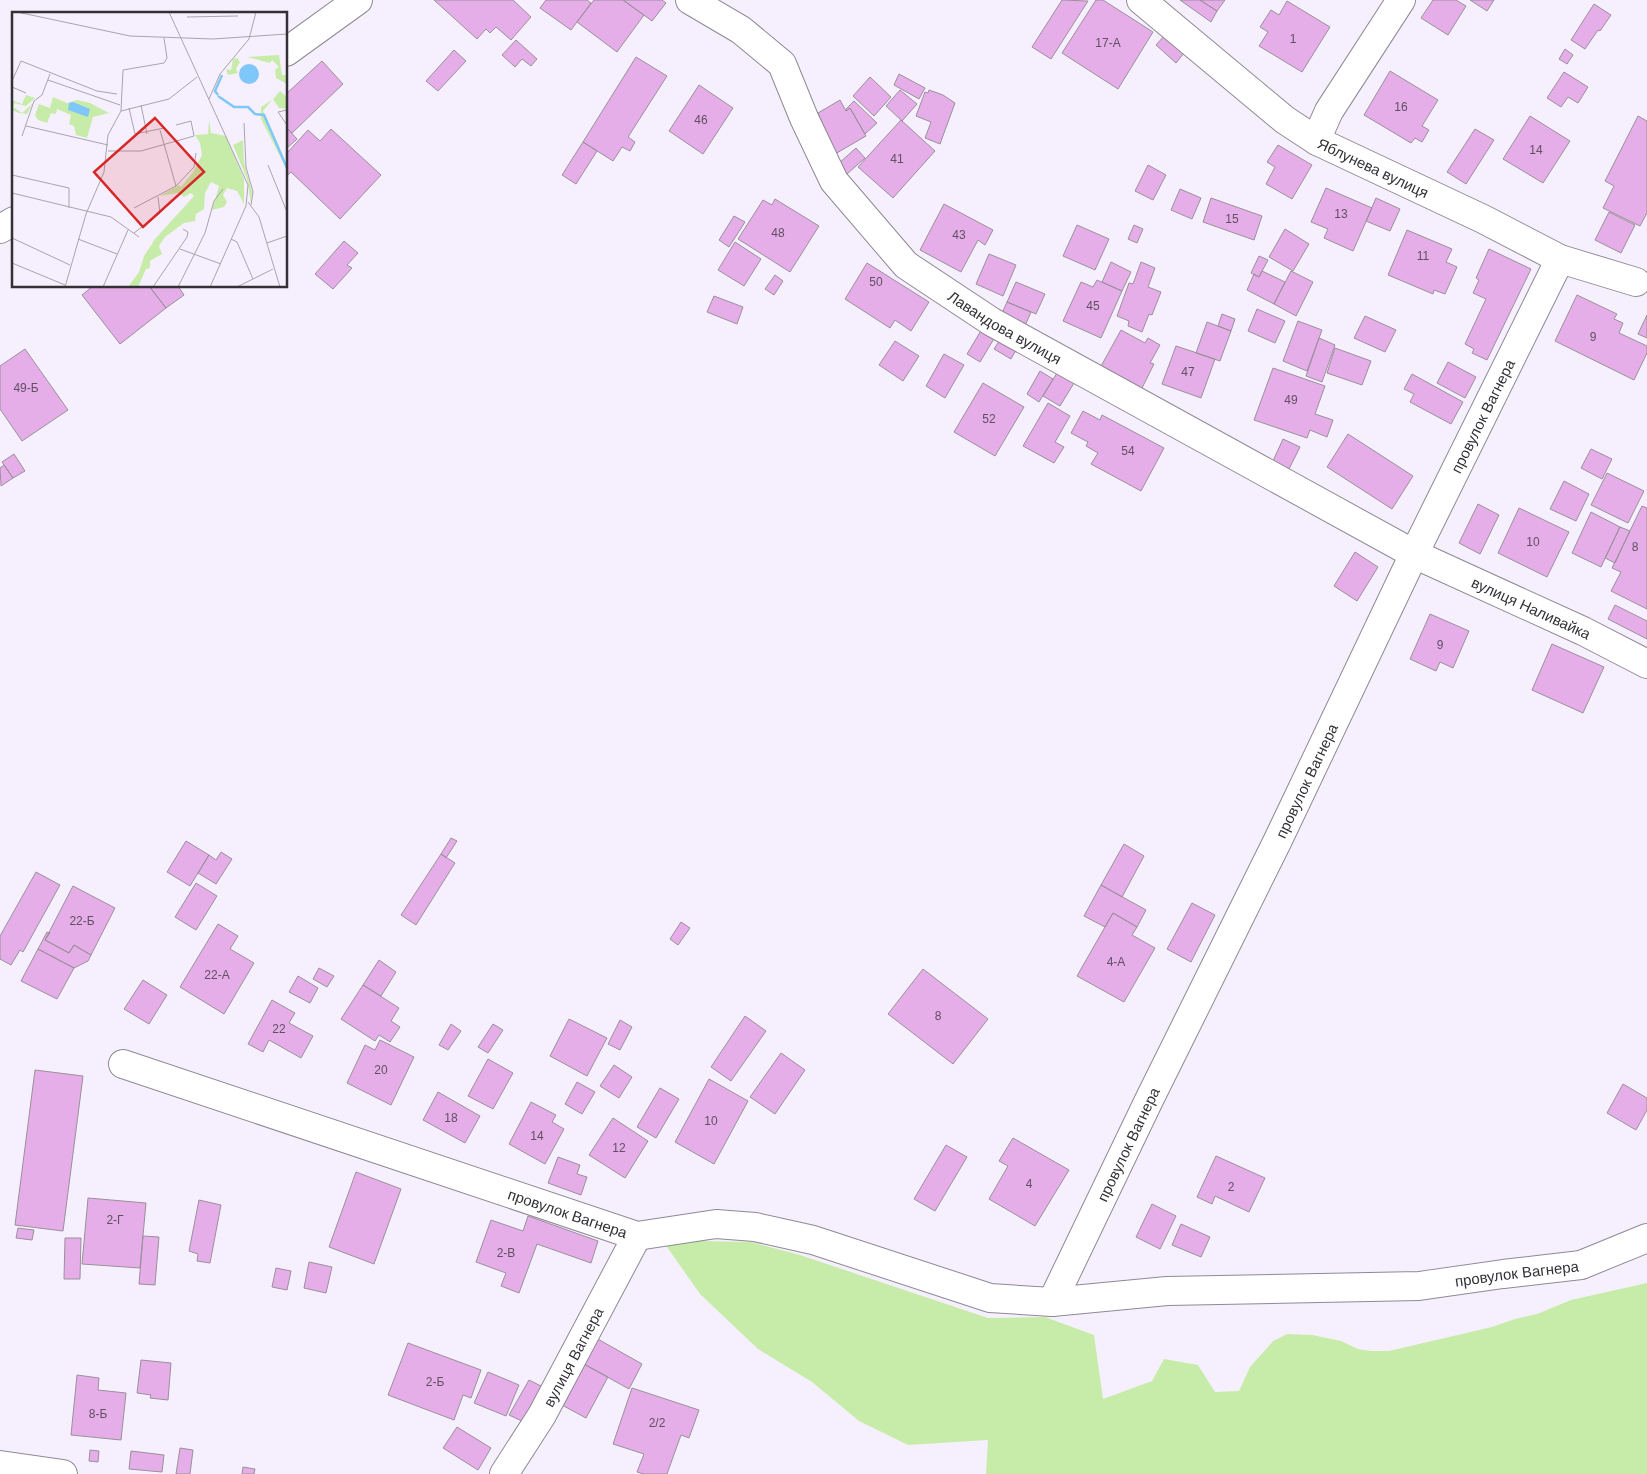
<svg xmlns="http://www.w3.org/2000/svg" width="1647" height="1474" font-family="Helvetica,sans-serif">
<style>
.green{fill:#c7eca9}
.building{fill:#e5aee8;stroke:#9a909a}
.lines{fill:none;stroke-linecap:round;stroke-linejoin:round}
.minor-casing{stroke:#8f8995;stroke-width:30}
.minor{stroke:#fff;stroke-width:28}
.labels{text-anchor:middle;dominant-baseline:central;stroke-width:4;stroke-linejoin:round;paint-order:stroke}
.number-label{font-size:12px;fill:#605062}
.street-label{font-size:15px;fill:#333136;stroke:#fff}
.inset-river{fill:none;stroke:#7fc7f8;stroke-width:2.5}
.inset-road{fill:none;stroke:#a8a4ae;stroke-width:1}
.view{fill:#d62828;fill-opacity:0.15;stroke:#d62828;stroke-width:2.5}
.inset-edge{fill:none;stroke:#333136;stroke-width:2.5}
</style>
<rect width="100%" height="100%" fill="#f6f0fe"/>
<!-- green -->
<path class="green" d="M699 1241 751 1242 800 1255 988 1318 1045 1317 1094 1335 1103 1399 1152 1381 1164 1359 1198 1365 1215 1392 1239 1391 1250 1367 1273 1341 1287 1334 1312 1335 1341 1341 1358 1349 1371 1351H1389L1492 1327 1515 1319 1537 1314 1571 1300 1647 1283V1474H986L988 1440 908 1445 859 1421 812 1382 758 1349 700 1294 665 1244Z"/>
<!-- building -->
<path class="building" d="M434 0H513L531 17 511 40 496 27 490 33 486 29 477 39Z
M546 0H587L591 3 571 30 540 8Z
M594 0H623L644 15 617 52 577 22Z
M623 0H662L666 3 652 21Z
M1062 0 1088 1 1051 59 1032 47Z
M1096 0H1103L1153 32 1118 89 1062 53Z
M1180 0H1200L1217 11 1211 22Z
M1200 0H1225L1217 11Z
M1433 0H1456L1466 6 1448 35 1421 18Z
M1470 0H1494L1487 11Z
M1287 1 1330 27 1302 72 1259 46 1268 32 1260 27 1271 10 1279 15Z
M1594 4 1611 15 1600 31 1598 30 1585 49 1571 40Z
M1165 35 1184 53 1176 63 1156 45Z
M516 40 537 59 531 66 522 59 515 67 502 55Z
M1565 49 1573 55 1567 64 1559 59Z
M454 50 466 61 438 91 426 81Z
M636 57 667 76 628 137 635 142 630 151 622 147 613 161 583 142Z
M322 61 343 84 292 133 286 127V94Z
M1390 71 1438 100 1422 126 1429 130 1422 142 1415 138 1411 143 1364 115Z
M1564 72 1588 87 1578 103 1568 97 1561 107 1547 98Z
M899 74 925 88 919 99 894 85Z
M870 77 891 97 874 116 853 96Z
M699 85 733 108 703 154 669 131Z
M900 90 917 104 902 121 886 106Z
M929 90 943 95 955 103 940 144 925 138 931 122 916 116 925 92 928 93Z
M840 100 846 111 850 108 866 136 835 154 818 113Z
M854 101 877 123 865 134 850 108 846 111V109Z
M1530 116 1570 141 1543 183 1503 159Z
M1638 116 1647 121V213L1640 226 1603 208 1614 186 1605 181Z
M901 120 935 151 893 198 858 167Z
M286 127 297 139 286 149Z
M331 129 381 175 340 219 291 172 286 177V154L308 130 320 141Z
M1475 129 1494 140 1466 184 1447 172Z
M583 142 597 151 576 184 562 175Z
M1278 145 1312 165 1292 199 1266 184 1275 167 1267 162Z
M856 148 865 158 847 174 838 164Z
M1148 165 1166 175 1153 200 1135 191Z
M1326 188 1372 208 1353 251 1324 238 1328 229 1311 222Z
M1180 189 1201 198 1192 219 1171 210Z
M1211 198 1262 216 1254 240 1203 222Z
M1376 198 1400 209 1390 231 1366 221Z
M775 199 819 226 790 272 738 239 763 200 772 205Z
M944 204 993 230 985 245 978 240 961 272 920 250Z
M1609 212 1635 225 1621 253 1595 240Z
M734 216 745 222 729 247 719 240Z
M1077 225 1109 239 1095 270 1063 256Z
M1134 225 1143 229 1137 243 1128 239Z
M1285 229 1309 244 1293 271 1269 257Z
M1407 230 1452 249 1446 262 1457 267 1445 294 1434 290 1433 294 1388 275Z
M344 241 358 253 347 265 352 268 333 289 315 274Z
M735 242 761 259 744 286 718 270Z
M1489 249 1531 269 1487 360 1472 353 1474 349 1465 344 1486 299 1473 293 1479 280 1476 278Z
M989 254 1016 265 1003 296 976 284Z
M1259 256 1268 260 1259 277 1251 273Z
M1111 262 1131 272 1122 291 1102 282Z
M1141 262 1155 268 1148 287 1161 292 1152 315 1149 314 1142 332 1128 326 1129 321 1117 316 1129 283 1133 284Z
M867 263 929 302 911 331 895 320 890 328 845 299Z
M1262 271 1285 282 1274 304 1247 290 1254 274 1259 277Z
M1291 271 1313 282 1296 316 1274 304Z
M775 275 783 281 774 295 765 289Z
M1097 280 1122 291 1101 338 1063 321 1081 282 1093 287Z
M1016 282 1045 294 1036 314 1007 302Z
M93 286H149L166 308 120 344 82 295Z
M149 286H178L184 295 166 308Z
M1577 295 1617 314 1614 319 1623 323 1619 333 1647 346V353L1634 380 1555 341Z
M714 296 743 307 737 324 707 312Z
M1007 302 1031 312 1024 328 1000 318Z
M1257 309 1285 321 1275 343 1248 331Z
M1222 314 1235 319 1231 331 1218 326Z
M1647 315V338L1638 334Z
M1365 316 1396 330 1385 352 1354 338Z
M1298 321 1322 330 1307 371 1283 361Z
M1207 322 1231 331 1220 361 1196 353Z
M982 329 995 337 980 362 967 354Z
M1121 330 1145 343 1148 338 1160 345 1150 363 1154 364 1141 390 1100 368Z
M1319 338 1335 345 1322 382 1306 376Z
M1000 340 1016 350 1011 359 994 349Z
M895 341 919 356 903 381 879 365Z
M1176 346 1215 359 1201 398 1162 384Z
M1335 348 1371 361 1362 385 1327 373Z
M25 349 68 410 22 441 0 409V366Z
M944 354 964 365 945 398 926 386Z
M1448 362 1476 377 1465 398 1437 383Z
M1273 368 1325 386 1315 414 1333 420 1327 437 1310 430 1307 438 1254 420Z
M1040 371 1053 379 1039 402 1027 394Z
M1057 373 1074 383 1060 406 1043 396Z
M1412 374 1463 402 1451 424 1410 402 1414 394 1404 389Z
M983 383 1024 407 995 456 954 432Z
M1048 403 1070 416 1055 442 1064 447 1054 463 1023 446Z
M1083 411 1100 420 1102 415 1164 448 1141 491 1091 464 1098 453 1086 446 1088 442 1071 433Z
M1348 434 1413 476 1392 509 1327 467Z
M1283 439 1300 447 1289 469 1273 461Z
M1591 449 1612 459 1602 479 1581 468Z
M14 454 25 471 13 478 2 462Z
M4 465 13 478 1 486 0 468Z
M1607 473 1644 491 1628 523 1591 505Z
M1564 481 1589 494 1576 521 1550 509Z
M1478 504 1499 515 1480 554 1459 543Z
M1642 506 1647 508V609L1611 591 1621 572 1612 568Z
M1519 508 1569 532 1547 577 1498 553Z
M1591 512 1620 527 1601 567 1572 553Z
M1620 527 1630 531 1615 563 1605 558Z
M1355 552 1378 567 1357 601 1334 586Z
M1615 605 1647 621V639L1608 619Z
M1430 614 1469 631 1453 668 1440 662 1436 671 1410 659Z
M1552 644 1604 667 1583 713 1532 690Z
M451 838 457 841 446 858 441 854Z
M186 841 209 855 190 886 167 872Z
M1124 844 1144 856 1122 897 1101 885Z
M221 852 232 859 216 884 198 873 209 855 216 860Z
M441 854 455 863 416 925 401 915Z
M36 872 60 885 23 952 20 950 11 965 0 959V936Z
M196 883 217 896 196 930 175 917Z
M1101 885 1146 910 1137 927 1113 913 1105 927 1084 916Z
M73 886 115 908 91 955 74 945 69 953 45 940Z
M1192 903 1215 915 1191 962 1167 949Z
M1113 913 1137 927 1132 935 1155 948 1124 1002 1077 976Z
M681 922 690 928 678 945 670 939Z
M218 924 238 936 230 949 254 963 224 1014 180 987Z
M47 932 50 933 45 940 69 953 74 945 91 955 88 961 74 968 38 949Z
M38 949 74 968 57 999 21 981Z
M379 960 396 972 381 996 363 985Z
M319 968 334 976 327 987 313 979Z
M923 969 988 1019 953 1064 888 1014Z
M298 976 318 988 310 1003 289 992Z
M143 980 167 995 149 1024 124 1009Z
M363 985 399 1008 391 1021 400 1027 390 1042 379 1035 375 1041 341 1019Z
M272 1000 295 1013 289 1023 313 1036 301 1058 269 1040 263 1052 248 1044Z
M745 1016 766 1031 731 1081 711 1067Z
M569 1019 607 1038 587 1076 550 1056Z
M620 1020 632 1027 620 1050 608 1044Z
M451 1024 461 1031 448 1050 439 1045Z
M493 1024 503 1030 488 1053 478 1047Z
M380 1040 414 1057 391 1105 347 1083 365 1045 375 1050Z
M781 1053 805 1070 775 1114 750 1097Z
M488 1059 513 1073 493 1109 468 1096Z
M614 1065 632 1077 619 1098 600 1086Z
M35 1070 83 1076 63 1231 15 1225Z
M709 1079 748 1101 714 1164 675 1142Z
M577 1082 595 1092 582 1114 565 1104Z
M1623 1084 1647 1098V1110L1636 1130 1607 1113Z
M660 1088 679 1099 656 1138 637 1127Z
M438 1092 480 1116 465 1143 423 1120Z
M531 1102 556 1115 552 1122 564 1129 545 1164 509 1144Z
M613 1118 648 1141 625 1178 589 1155Z
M1013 1138 1069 1170 1035 1226 989 1199 1008 1166 999 1161Z
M946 1145 967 1157 935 1211 914 1199Z
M1216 1156 1265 1178 1249 1212 1215 1196 1212 1204 1197 1197Z
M558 1157 580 1165 577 1174 587 1177 581 1195 548 1183Z
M356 1172 401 1189 374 1264 329 1247Z
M88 1198 146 1203 140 1268 82 1264Z
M199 1200 221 1205 210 1263 197 1261 198 1254 189 1251Z
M1152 1204 1176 1216 1160 1249 1136 1237Z
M528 1216 598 1241 591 1263 537 1244 519 1293 501 1286 506 1273 476 1262 491 1220 523 1231Z
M1181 1224 1210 1237 1201 1257 1172 1245Z
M18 1228 34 1230 32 1240 16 1238Z
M143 1236 159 1237 155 1285 139 1284Z
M65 1238H81L80 1279H64Z
M309 1262 332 1267 326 1293 304 1288Z
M276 1268 291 1271 287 1290 272 1287Z
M596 1338 642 1364 629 1389 582 1363Z
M408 1343 481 1370 471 1398 463 1395 454 1420 388 1395Z
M141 1360 171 1363 168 1400 150 1398 151 1395 137 1393Z
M582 1363 608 1377 586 1418 560 1404Z
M488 1372 519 1385 506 1416 474 1403Z
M77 1375 99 1378 98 1390 126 1393 121 1440 71 1435Z
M529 1380 543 1387 524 1422 509 1415Z
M632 1388 699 1410 689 1438 681 1435 667 1474H644L637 1472 644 1454 613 1444Z
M457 1427 491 1448 478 1470 443 1448Z
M180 1448 193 1450 190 1474H176Z
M90 1450 99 1451 98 1462 89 1461Z
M131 1451 164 1455 162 1472 129 1469Z
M243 1467 255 1469 254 1474H242Z"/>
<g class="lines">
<!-- minor casing -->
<g class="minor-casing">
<g id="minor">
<path id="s1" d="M690 0 741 30 782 64 804 118 834 181 906 265 992 322 1414 554 1583 631 1647 664"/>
<path id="s2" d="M1141 0 1285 120 1317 141 1483 219 1560 259 1636 282"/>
<path d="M286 52 358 0"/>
<path d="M1317 141 1321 129 1329 111 1401 0"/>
<path d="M0 229 14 221"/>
<path id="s3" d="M123 1064 637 1236 716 1224 755 1227 813 1240 990 1298 1052 1302 1167 1291 1419 1286 1503 1274 1581 1265 1647 1238"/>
<path id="s4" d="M1052 1302 1150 1098 1277 842 1414 554 1560 259"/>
<path d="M0 1465 63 1474"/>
<path id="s5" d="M504 1474 542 1415 637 1236"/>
</g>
</g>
<!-- minor -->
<use href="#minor" class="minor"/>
</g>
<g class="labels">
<!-- number labels -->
<g class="number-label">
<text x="1293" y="39">1</text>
<text x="1108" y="43">17-А</text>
<text x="1401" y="107">16</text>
<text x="701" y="120">46</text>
<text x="1536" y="150">14</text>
<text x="897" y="159">41</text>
<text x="1341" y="214">13</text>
<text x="1232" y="219">15</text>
<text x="778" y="233">48</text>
<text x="959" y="235">43</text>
<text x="1423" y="256">11</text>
<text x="876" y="282">50</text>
<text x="1093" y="306">45</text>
<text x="1593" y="337">9</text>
<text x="1188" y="372">47</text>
<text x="26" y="388">49-Б</text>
<text x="1291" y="400">49</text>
<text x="989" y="419">52</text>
<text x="1128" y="451">54</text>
<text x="1533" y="542">10</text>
<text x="1635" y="547">8</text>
<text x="1440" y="645">9</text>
<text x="82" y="921">22-Б</text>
<text x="1116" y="962">4-А</text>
<text x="217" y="975">22-А</text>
<text x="938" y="1016">8</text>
<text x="279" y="1029">22</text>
<text x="381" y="1070">20</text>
<text x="451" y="1118">18</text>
<text x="711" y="1121">10</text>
<text x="537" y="1136">14</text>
<text x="619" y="1148">12</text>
<text x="1029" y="1184">4</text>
<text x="1231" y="1187">2</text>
<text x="115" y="1220">2-Г</text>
<text x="506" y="1253">2-В</text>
<text x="435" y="1382">2-Б</text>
<text x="98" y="1414">8-Б</text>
<text x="657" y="1423">2/2</text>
</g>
<!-- street labels -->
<g class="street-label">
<text stroke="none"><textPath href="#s2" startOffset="288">Яблунева вулиця</textPath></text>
<text stroke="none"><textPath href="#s1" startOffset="468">Лавандова вулиця</textPath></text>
<text stroke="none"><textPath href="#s4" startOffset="985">провулок Вагнера</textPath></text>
<text stroke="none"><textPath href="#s1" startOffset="1065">вулиця Наливайка</textPath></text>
<text stroke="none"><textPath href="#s4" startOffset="580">провулок Вагнера</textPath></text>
<text stroke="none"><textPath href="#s4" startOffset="175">провулок Вагнера</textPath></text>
<text stroke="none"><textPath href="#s3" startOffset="469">провулок Вагнера</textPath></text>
<text stroke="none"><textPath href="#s3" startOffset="1435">провулок Вагнера</textPath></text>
<text stroke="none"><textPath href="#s5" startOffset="136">вулиця Вагнера</textPath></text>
</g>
</g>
<!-- overview -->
<g transform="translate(12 12)">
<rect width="275" height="275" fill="#f6f0fe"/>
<path d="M267 43 270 63H275V72L264 66 263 58 267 55 260 48 258 51 235 45ZM221 47 225 46 228 50 224 57 226 61 216 63 214 57 219 58ZM268 79 275 85V97L267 96 261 87ZM14 83 23 86 14 94 3 91 1 95 10 101 21 91 15 102 7 101 0 98V88L10 92ZM41 85 55 91 65 88 78 91 97 101 81 105 75 126 64 123 62 114 57 112 59 103 45 97 44 102 39 101 35 111 26 108 23 103 27 92 38 96ZM260 88 251 99 275 158 249 107V95ZM197 108 199 121 214 124 232 167V192L225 179 215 176 211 183 215 190 212 195 200 198 207 174 199 170 193 181 192 197 184 202 183 209 172 211 153 225 147 234 150 242 138 249V256L134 257 126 275H116L127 260 132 244 143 227 182 184 179 181 172 185 166 181 148 184 167 173 169 175 181 160 190 143 188 131 183 123 196 122ZM231 128 232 150 240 180 239 191 235 167 221 133Z" fill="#c7eca9"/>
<path d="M227 62a10 10 0 1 1 20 0a10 10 0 1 1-20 0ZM61 90 78 97 76 105 56 98 57 91Z" fill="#7fc7f8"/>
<path class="inset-river" d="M206 83 203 79 210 63M206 84 222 95H236L243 102 252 103 275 156"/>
<path class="inset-road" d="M5 0 118 24 201 27 275 22M157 0 236 173 234 194 198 275M175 5 226 4M36 68 108 93M0 69 9 49 85 79 105 82M0 75 14 81M197 87 208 62 237 27 244 0M129 93 135 122M117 96 123 122 152 116M275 98 266 100 275 113M109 99 111 58 152 51 155 46 152 26M232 111 234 155 241 180 239 193M14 114 96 133M148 118 164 174M10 124 22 89 30 83 38 62M96 139H129L182 124 179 109 164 113M256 153 275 200M0 163 57 176V196M0 181 99 205 127 225M236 190 247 205 268 275M122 196 164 174 182 155 184 141M122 221 148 201 146 185M0 226 58 253M66 227 105 242M219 227 225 230 241 267M255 231 275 224M168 237 209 252M0 251 53 273M53 275 74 202 92 160 96 123 109 99 157 87 185 65M91 275 116 218M141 275 175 225 176 220 171 217M166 275 193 221 202 189 211 177M225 275 261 257"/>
<path class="view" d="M143 106 192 160 131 215 82 160Z"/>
<rect width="275" height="275" class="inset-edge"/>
</g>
</svg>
